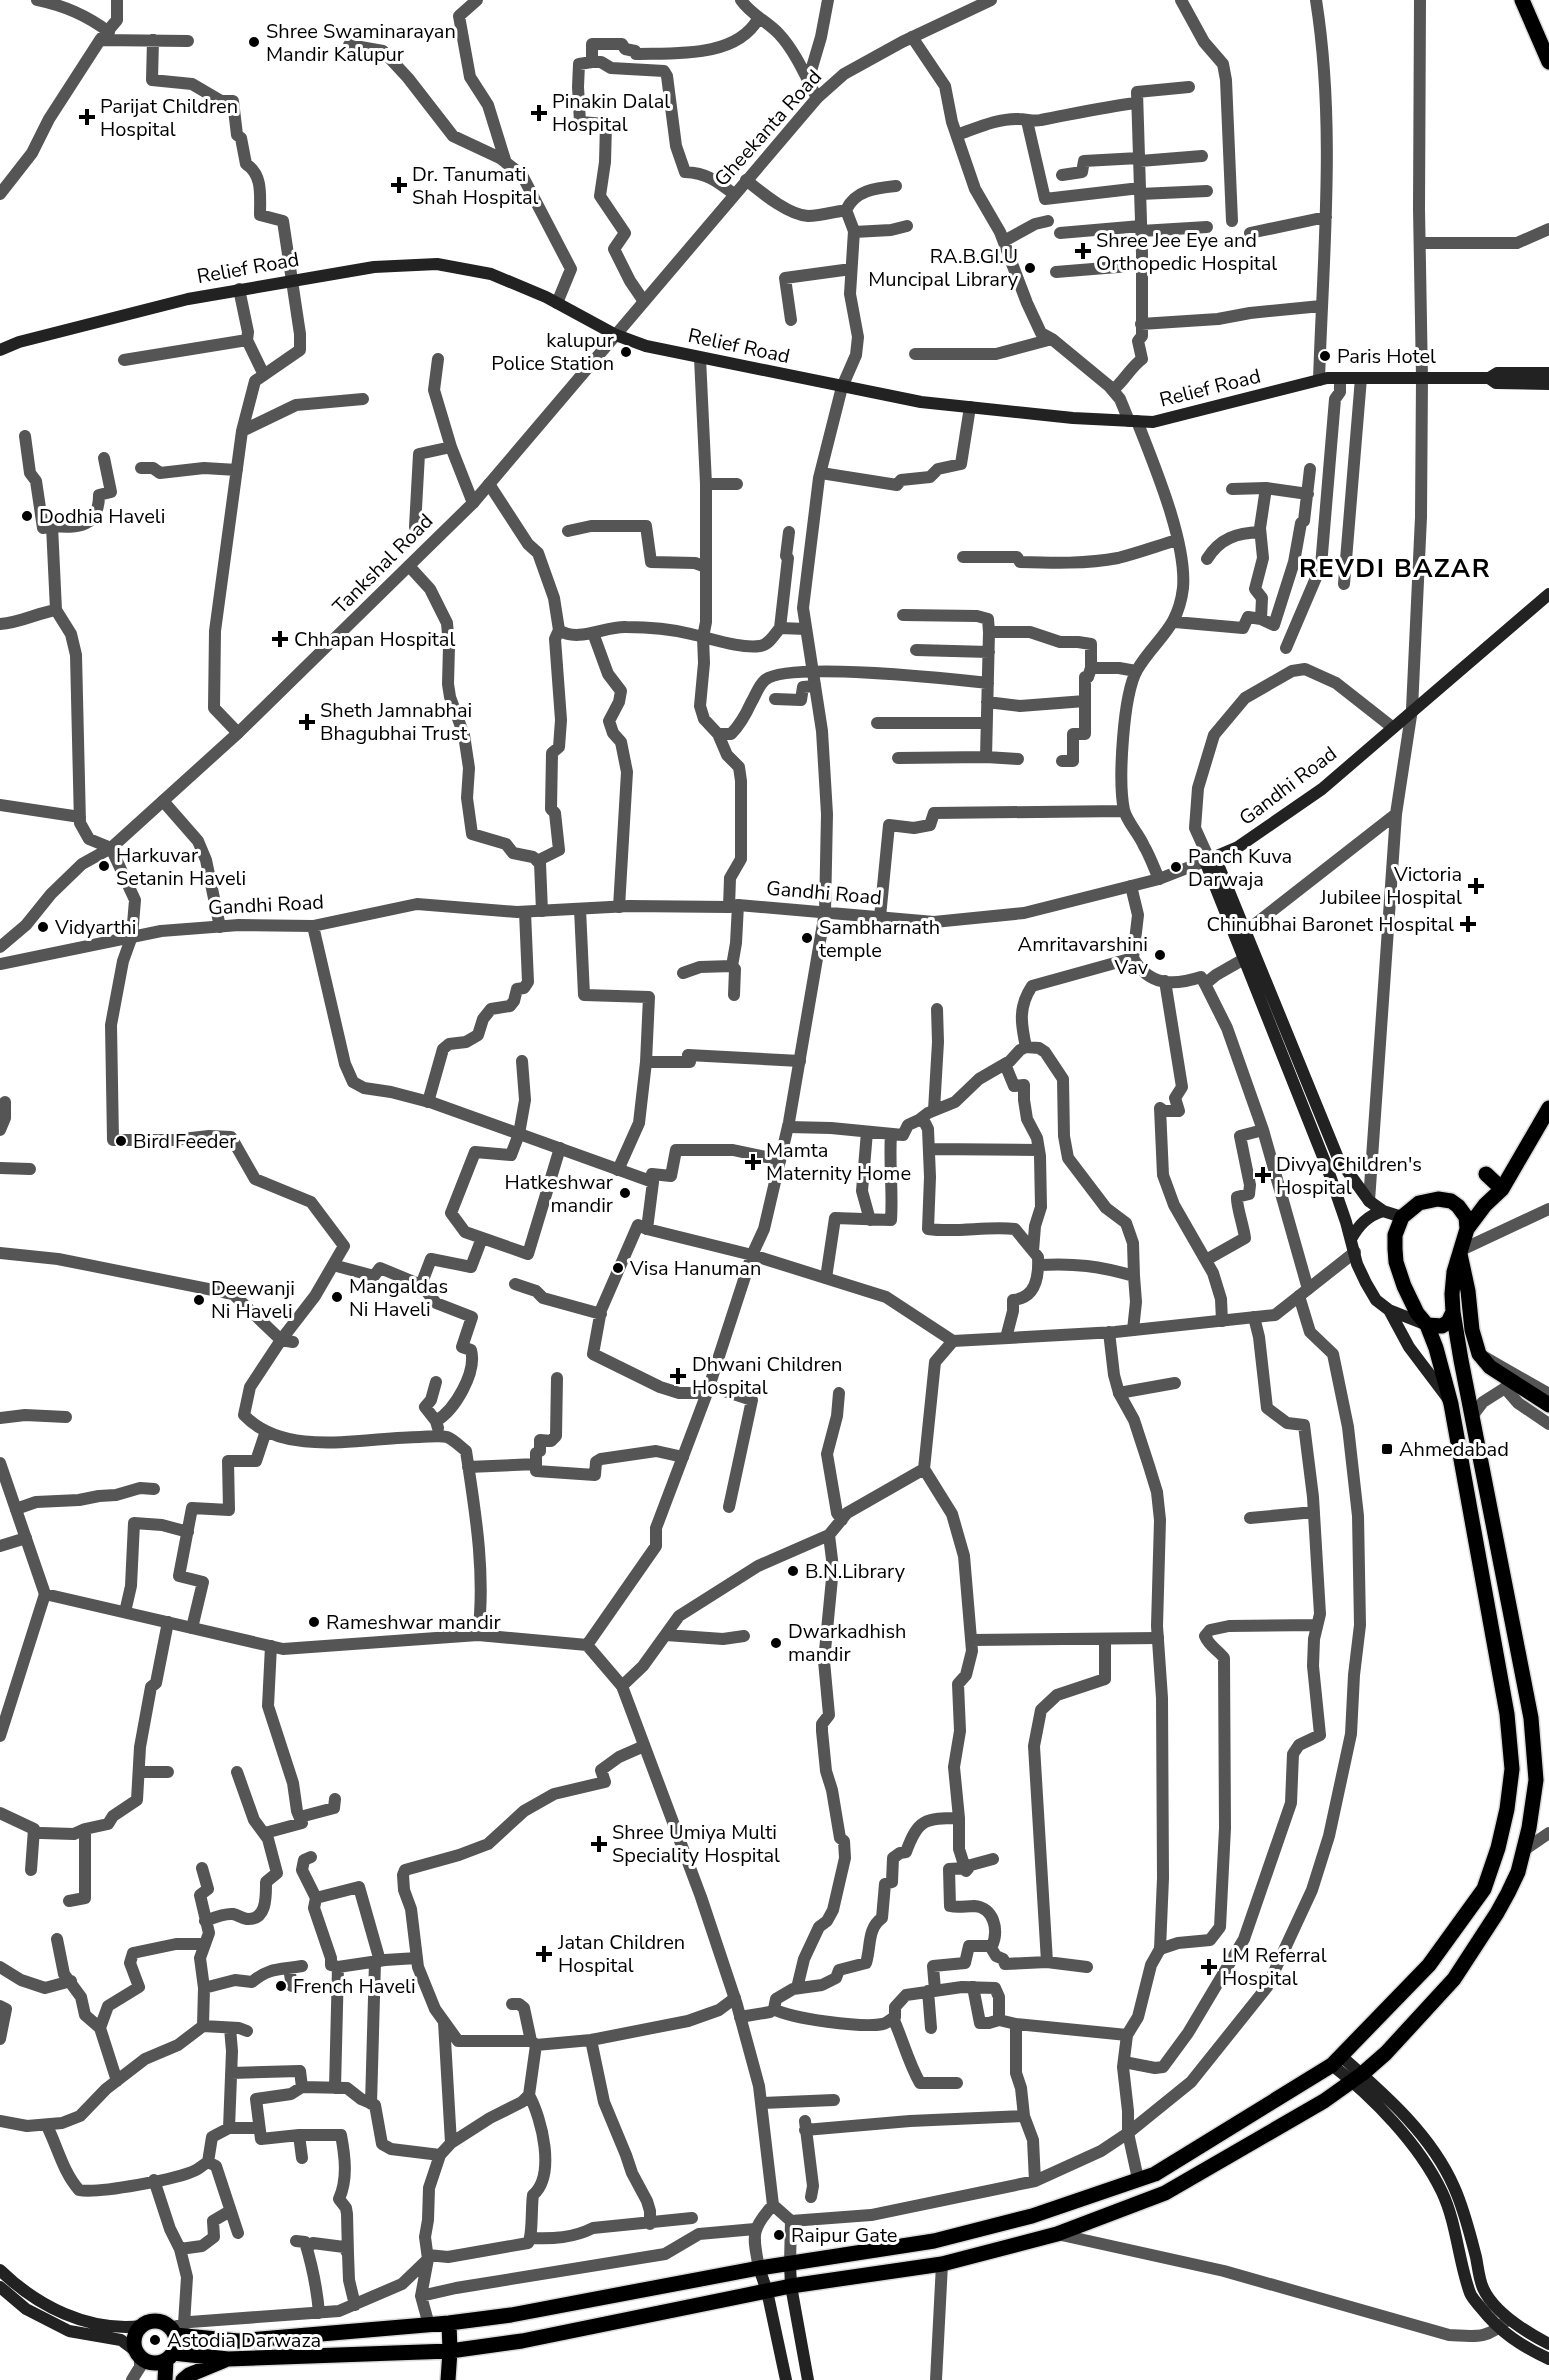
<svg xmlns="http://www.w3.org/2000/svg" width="1549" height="2380" font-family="'Nunito Sans',sans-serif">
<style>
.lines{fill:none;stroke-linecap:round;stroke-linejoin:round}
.primary-casing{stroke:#dbdbdb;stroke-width:18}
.minor{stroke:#555;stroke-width:12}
.tertiary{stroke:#555;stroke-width:12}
.secondary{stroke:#222;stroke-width:12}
.primary{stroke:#000;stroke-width:15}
.poi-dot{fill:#000;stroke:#fff;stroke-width:2}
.labels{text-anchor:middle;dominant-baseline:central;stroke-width:6;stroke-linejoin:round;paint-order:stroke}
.poi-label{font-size:20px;fill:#000;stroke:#fff;text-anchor:start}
.street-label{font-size:20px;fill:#000;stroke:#fff}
.district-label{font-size:26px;font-weight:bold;letter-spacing:1.5px;fill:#000;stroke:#fff}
</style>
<rect width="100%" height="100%" fill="#fff"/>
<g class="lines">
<!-- primary casing -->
<g class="primary-casing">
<path id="primary" d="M1522 0 1549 62
M1486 1174 1502 1189
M1467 1229 1485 1205 1502 1189 1549 1108
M1460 1254 1468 1291 1472 1330 1479 1354 1490 1367 1549 1405
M134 2342a21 21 0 1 1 42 0a21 21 0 1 1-42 0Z
M175 2335 238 2341 449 2323 511 2315 759 2268 934 2241 1032 2216 1155 2174 1332 2065 1429 1965 1484 1889 1498 1848 1507 1809 1512 1769 1507 1714 1451 1404 1436 1348 1427 1325 1417 1313 1404 1286 1396 1262 1395 1249V1235L1402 1217 1419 1203 1438 1199 1451 1201 1458 1206 1466 1217 1467 1229 1454 1272 1452 1294 1453 1312 1448 1322 1442 1326 1427 1325
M173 2353 228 2359 450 2351 522 2341 791 2286 942 2264 1057 2234 1165 2193 1324 2101 1362 2074 1386 2053 1454 1979 1497 1913 1508 1893 1518 1872 1529 1828 1536 1780 1531 1718 1461 1360 1453 1312
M165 2380 166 2360
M183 2380 189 2375 225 2360
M448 2380 450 2351 449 2323"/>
</g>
<!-- minor -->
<path class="minor" d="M37 0C65 6 86 15 109 32
M477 0 459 16 470 77 488 105 506 163
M741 0C751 15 767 21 779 34 795 51 806 77 817 98
M1181 0 1204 42 1223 64 1226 80 1232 221
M1316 0C1336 126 1323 254 1319 380
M912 37 945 86 952 122 975 189 1000 232 1027 303 1041 333 1052 339 1109 386 1120 399 1129 421
M100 40 188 41
M153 40 152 80 192 84 221 101H233L237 135 241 138 246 164C263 175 260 195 260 215L283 221 300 334V350L255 381 242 431 215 631 214 708 238 733
M349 45 383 51 408 78 453 136 500 158 522 175 571 269 557 303
M592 62H601L611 68 664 71 667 76 676 146 685 172C707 173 717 181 734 194
M808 81 821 37 828 0
M1027 121 1045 199 1140 188
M957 135C977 128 998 118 1019 119 1027 119 1033 122 1041 120 1073 114 1104 107 1136 103
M1140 161 1202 156
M1062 175 1082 172 1084 161 1139 158
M746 180C761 192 788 215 808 216 820 216 834 212 846 210L854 231 850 294 858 337 856 355 842 387
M0 194 32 153 49 119 100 40 117 20V0
M1140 194 1207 191
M846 210C855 190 876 188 896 186
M1141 231 1207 227
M854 232 891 230 907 226
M1060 233 1141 226
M1250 233 1326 217
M1004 241 1035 224 1048 221
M1420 243H1517L1549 229
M1056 272 1142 265
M239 289 248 332 247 340 264 375
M643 300 630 281 614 249 625 233 600 196 605 162 606 124 580 122 578 87 579 64 592 62V44H622L625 49 635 51 636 54C675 53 736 58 758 19
M791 320 785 278 851 269
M1141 324 1218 319 1250 313 1321 306
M915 354H996L1052 339
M700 358 706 484H737
M438 359 434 390 451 447
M124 360 247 340
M1113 390C1125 380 1130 368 1142 359L1138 341 1142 336V254L1137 92 1189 87
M1137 421C1154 465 1187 542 1183 588 1178 630 1156 638 1137 670 1123 695 1118 781 1124 810 1127 822 1139 834 1144 846 1150 856 1154 868 1159 879
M242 431 296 405 363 399
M25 436 30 473 36 481 43 528 52 526 56 610 71 634 76 655 80 823 89 839 111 848 135 900 132 936 123 961 111 1025 113 1140H174L209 1136 231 1137 255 1179 311 1202 344 1246 315 1296 281 1340 250 1387 244 1415C285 1459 366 1437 420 1437 428 1437 439 1435 447 1437 453 1439 461 1447 466 1451 475 1510 486 1574 478 1635
M141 468H153L160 473 204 468 237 470
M821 473 897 485 901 480 930 477 938 469 961 464 970 407
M489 484 528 544 538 553 554 598 559 630 555 639 561 720 559 747 552 753 551 809 555 813 559 850 537 861
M1266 488 1308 494
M1232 489 1266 488 1260 528 1263 558 1255 589 1262 598 1261 619
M52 526C78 528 99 528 99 495L111 492 104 458
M415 527 419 454 451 447 473 503
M568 531 591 526H646L651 562 695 563 706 567V622L703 637 704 663 700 706 704 719 718 734H731C739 726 746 714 751 703 756 695 758 686 765 680 788 661 951 679 988 683
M963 557H1017L1020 562C1052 563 1087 564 1118 558 1138 553 1157 546 1177 540
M1207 559C1220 538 1237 533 1260 532
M409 566 430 589 447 623 449 646 448 684 450 697 464 735 469 768 467 798 472 834 506 844 513 853 533 857 540 863 542 911
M706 567V484
M1344 584 1361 378
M903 615 977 616 988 619 989 632
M1175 622 1243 628 1248 617 1261 619 1274 625 1294 562 1301 523 1304 521 1310 469
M0 624C20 623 37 613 56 610
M780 628 788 558 786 556 789 532
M559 630C578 643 605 626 626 627 647 627 671 629 691 634 710 638 740 649 760 646 769 645 774 635 780 628L806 629
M593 633 608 674 621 691 619 702 609 721 613 733 621 742 627 772 619 907
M1286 648 1321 566 1335 399 1340 392V378
M916 650 989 652
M775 699 801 700 803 687 815 686
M987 702 1020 706 1085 701
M877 723H986
M718 734 727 755 739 767 741 781V859L730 878 729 907
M986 757 989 632H1030L1060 642H1078L1091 644V668H1119L1136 671
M898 758 986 757 1018 759
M1062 761H1073V734H1085V677H1088L1091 668
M163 801 198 841 206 860 220 927
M0 805 80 817
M1209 859 1195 828 1198 788 1214 735 1245 698 1292 671 1305 669 1336 683 1392 727
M1131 886 1138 915 1133 958
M580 909 584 995 649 997 646 1062 639 1123 618 1170
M880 917 889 825 914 828 930 825 934 813 1124 811
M1245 932 1396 814
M1244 959 1216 975 1205 984 1227 1028 1263 1130
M732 966 735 969 734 995
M683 973 700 967 732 966 736 943 738 905
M1165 981 1182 1087 1175 1098 1179 1111H1164L1160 1108 1163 1175 1174 1205 1213 1273 1221 1299 1222 1321
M1026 1047C1021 1024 1018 1007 1032 986L1133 958C1149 986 1173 986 1201 977L1205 984
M522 1061 525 1100 519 1134 511 1155 475 1152 451 1213 465 1232 528 1254 560 1148
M646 1062H690L688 1055 800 1061
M1005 1064 1014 1086 1024 1085V1100L1027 1119 1037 1138 1040 1156 1041 1207 1035 1226 1033 1251
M428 1102 443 1049 449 1044 466 1042 478 1035 483 1019 491 1009 510 1006 514 1001 517 989 524 988 528 982 525 912
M934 1110 938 1042 937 1009
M919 1120 928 1113 955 1102 979 1079 1010 1061 1020 1050 1026 1047 1039 1048 1045 1052 1063 1079 1064 1136 1068 1158 1106 1208 1126 1223 1133 1243 1134 1276
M788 1127 831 1128 903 1135 908 1125 919 1120 925 1123 928 1129 930 1177 928 1229C957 1233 986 1226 1015 1229L1038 1257C1039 1277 1036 1298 1013 1300V1311L1006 1338
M0 1130 5 1118V1102
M867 1132 862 1191 870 1220
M929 1149 1039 1150
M0 1168 30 1169
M650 1181 652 1174 671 1176 676 1150H733L780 1160
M1369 1201 1396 814 1412 709 1421 517 1422 378 1419 209 1420 0
M647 1229 638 1225 601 1310 593 1354 660 1387 679 1393H707
M1459 1251 1549 1209
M0 1253 58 1259 233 1294 281 1340 293 1342
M1206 1260 1245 1238C1244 1228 1236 1205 1237 1197L1249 1194 1250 1185 1240 1136 1263 1130 1308 1289
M333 1265 374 1276 380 1268 421 1285 436 1303 472 1317 462 1347 471 1350C477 1372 455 1410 436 1421
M1039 1265C1075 1263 1099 1266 1134 1276L1136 1302 1133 1330
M826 1278 835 1218 891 1220C893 1191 889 1163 891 1134
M515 1284 536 1291 543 1298 601 1314
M421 1285 431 1259 471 1267 482 1238
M1486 1358 1549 1394
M436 1382 431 1400 425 1407 436 1421 438 1428
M709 1386 752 1400 729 1507
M1505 1388 1518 1403 1549 1424
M839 1393 837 1416 827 1454 837 1513 842 1520
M1119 1393 1175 1383
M0 1418 25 1415 66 1417
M536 1464V1453L540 1451V1440L551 1441 556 1436 557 1378
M468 1467 536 1464V1471L595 1475 596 1462 601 1459 656 1451 683 1457
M16 1509 36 1502 79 1500 99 1496 116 1495 140 1488 154 1489
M1250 1518 1314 1512
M0 1546 26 1538
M125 1612 131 1586 134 1523 162 1525 188 1532
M192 1628 203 1582 179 1576 192 1508 229 1510 228 1461H256L266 1431
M666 1635 723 1639 744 1636
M971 1640 1158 1638
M622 1686 643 1666 679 1616 758 1566 829 1535 847 1513 924 1469 935 1362 953 1341
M0 1736 45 1594
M139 1772H168
M0 1813 34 1829 31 1870
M300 1817 334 1808 335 1799
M959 1818V1849L966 1871 971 1865 993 1859
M41 1833 74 1834 85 1829 108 1824 113 1816 137 1800 140 1747 151 1687 156 1683 168 1622
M265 1833 302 1823 297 1811 293 1783 268 1706 271 1646
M1524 1850 1549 1833
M311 1857 304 1860 302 1870 316 1898 314 1908 331 1958V1965L338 1967 335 2088
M202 1868 208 1889 200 1895 209 1933 200 1958 204 1988 203 2026
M316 1898 359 1887 380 1961
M69 1901 85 1898V1829
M205 1921C213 1918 224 1913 233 1914 238 1915 241 1918 247 1919 267 1920 266 1897 266 1882L277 1873 268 1839 254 1820 237 1772
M57 1939 64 1974 81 1997 85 2015 100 2028 117 2081
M990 1946 996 1956 1003 1959 1005 1964 1047 1962 1087 1967
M1160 1949 1178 1943 1210 1940 1220 1927 1225 1828 1224 1658C1218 1650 1209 1646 1205 1636L1210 1630 1229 1626 1317 1625
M1047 1962 1034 1746 1041 1710 1057 1695 1105 1679V1639
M0 1967 21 1980 45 1988 71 1981
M338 1967 385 1960 417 1958
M289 1968 292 1986
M973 1987 980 2023H989L999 2020
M204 1988 235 1980 252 1982C270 1967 280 1970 302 1966
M797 1988 804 1959 819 1927 827 1921 833 1910 845 1858 844 1841 840 1838 832 1790 826 1771 822 1731V1724L829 1715 824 1661 833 1568 829 1535
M935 1990 933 1966 965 1963 969 1946H992C999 1930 994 1907 974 1906 966 1906 958 1908 950 1906L949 1869 965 1868
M928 1991 931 2028
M512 2004H519L524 2008 531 2041
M0 2006 6 2009 0 2039
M774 2009C791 2019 863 2028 883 2024 887 2023 891 2019 895 2017V2007L906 1995 962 1987 995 1988 999 1997V2020L1016 2024V2073L1021 2088 1024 2116 1033 2140 1035 2181
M740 2017 770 2012 774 2009 776 1999 793 1989 822 1985 836 1978 839 1970 866 1963C871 1948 867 1928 882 1918L885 1884 892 1882 893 1858 900 1853 906 1852C918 1819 925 1818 959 1818L954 1767 960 1731 958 1684 966 1675 972 1651 964 1556 952 1514 924 1469
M893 2018C903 2040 908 2062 920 2083H957
M444 2022 451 2143
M1016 2024 1127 2035
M100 2028 108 2006 139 1987 130 1963 133 1953 176 1944H205
M591 2040 604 2102 626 2155 632 2173 647 2201 650 2211V2224
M536 2045 531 2041H458L435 2009 418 1967 411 1909 404 1890 403 1875 405 1870 459 1855 488 1844 524 1811 554 1794 605 1782 601 1770 619 1757 644 1746
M1124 2062 1155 2068 1163 2067 1188 2033 1244 1939 1291 1803 1293 1754 1299 1745 1320 1735 1313 1666 1314 1639 1320 1614 1313 1497 1304 1425 1287 1423 1267 1408 1259 1337 1254 1317
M231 2073 300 2071 302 2087
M762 2103 834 2100
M371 2104 375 1962
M0 2121 27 2126 62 2123 80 2116 106 2089 145 2059 178 2045 203 2026 239 2028 247 2031
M805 2121 813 2186 811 2197
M47 2126C58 2148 63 2172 79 2190 97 2194 179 2179 196 2170 200 2168 204 2164 208 2162L216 2166 238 2233
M229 2128H258
M805 2130 910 2121 1024 2116
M299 2135H341C345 2156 348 2179 339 2199L346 2208 347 2214 348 2254
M302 2158 299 2135 261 2139 256 2099 291 2094 302 2087 347 2088 361 2099 375 2105 382 2144 391 2149 440 2155
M208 2162 212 2137 229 2128 232 2051 230 2028
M154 2180 170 2229 180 2249
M791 2221 871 2215 1035 2181 1101 2151 1128 2133 1191 2082 1267 1987 1312 1890 1329 1836 1351 1734 1354 1675 1360 1625 1358 1516 1348 1427 1333 1354 1310 1332 1299 1296
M1057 2234 1224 2271 1449 2335C1474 2336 1487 2340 1506 2321
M531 2238C553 2239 573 2238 593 2228L692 2218
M296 2241 305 2242C312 2265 317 2288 319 2313
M307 2248 313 2243 344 2247 348 2254 349 2280 355 2305
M428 2255 448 2257 528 2243C533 2235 531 2207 533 2195 556 2175 542 2119 529 2095
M421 2296 428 2259 425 2237 428 2220 429 2188 440 2155 451 2143 490 2118 522 2102 529 2095 536 2045 591 2040 688 2021 719 2010 735 1998
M184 2324 187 2277 180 2249 202 2246 214 2237 213 2221 230 2211
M429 2325 421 2296 456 2288 665 2254 699 2234 755 2229
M171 2328 190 2322 339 2311 402 2284 428 2259
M936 2380 942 2264"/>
<!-- tertiary -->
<path class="tertiary" d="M313 926 345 1064 353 1082 364 1088 391 1092 433 1103 653 1182 647 1229 752 1255 886 1297 953 1341 1115 1332 1275 1315 1355 1252
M0 947 26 925 51 894 82 864 111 848 238 733 473 503 817 98 844 74 902 42 991 0
M0 964 161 931 239 925 313 926 417 904 517 912 629 906 729 907 738 905 934 922 1024 913 1159 879 1205 861
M1109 1332 1114 1375 1119 1393 1134 1420 1149 1466 1157 1492 1160 1520 1157 1626 1162 1698 1163 1878 1160 1949 1151 1965 1138 2017 1127 2035 1123 2067 1128 2111V2133L1138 2179
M1472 1416 1483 1402 1505 1388
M0 1463 45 1594 283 1649 478 1635 587 1645 622 1686 701 1897 737 2005 759 2086 773 2205C750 2230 753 2236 759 2268
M587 1645 656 1546V1528L707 1393 752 1255 764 1229 789 1122 825 912 827 814 822 731 803 608 819 478 842 387
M773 2205 791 2221 790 2264
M132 2380 140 2367V2356"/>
<!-- secondary -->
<path class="secondary" d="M0 350 19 342 188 299 374 267 437 264 491 274 546 297 616 335 646 346 921 402 1073 418 1153 422 1327 378H1489L1497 373H1549
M1489 378 1496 383 1549 384
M1215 857 1338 1158 1369 1201 1383 1211 1402 1217
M1351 1239C1359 1225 1367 1216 1383 1211
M1389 1310 1409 1347 1449 1400
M1427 1325 1389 1310 1376 1300 1366 1283 1357 1264 1346 1222 1327 1167 1205 861 1238 847 1322 789 1549 594
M1341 2056C1383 2093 1431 2134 1454 2187 1464 2209 1470 2234 1476 2257 1478 2267 1479 2279 1483 2288 1494 2313 1526 2332 1549 2344
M1332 2065C1373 2097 1419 2144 1442 2192 1457 2224 1458 2260 1470 2293 1472 2298 1477 2303 1481 2308 1500 2332 1521 2346 1549 2359
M790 2264 791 2286 808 2380
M759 2268 767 2291 786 2380
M0 2270C37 2306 88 2332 141 2326
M0 2287 26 2309 69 2331 121 2340 137 2352"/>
<!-- primary -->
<use href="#primary" class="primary"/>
</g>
<!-- markers -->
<g class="poi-dot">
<circle cx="254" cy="42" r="6"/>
<path d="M536 104h6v6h6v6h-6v6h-6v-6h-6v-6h6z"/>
<path d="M84 108h6v6h6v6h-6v6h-6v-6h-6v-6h6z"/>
<path d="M396 176h6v6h6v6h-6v6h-6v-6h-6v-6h6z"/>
<path d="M1080 242h6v6h6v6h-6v6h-6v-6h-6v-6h6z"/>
<circle cx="1030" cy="268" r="6"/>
<circle cx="626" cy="352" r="6"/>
<circle cx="1325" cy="356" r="6"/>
<circle cx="27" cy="516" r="6"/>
<path d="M277 630h6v6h6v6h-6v6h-6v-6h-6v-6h6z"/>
<path d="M304 713h6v6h6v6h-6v6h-6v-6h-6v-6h6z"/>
<circle cx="104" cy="866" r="6"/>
<circle cx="1176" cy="867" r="6"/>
<path d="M1473 877h6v6h6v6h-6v6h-6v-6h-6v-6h6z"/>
<path d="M1465 915h6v6h6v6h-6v6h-6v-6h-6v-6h6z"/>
<circle cx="43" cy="927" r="6"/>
<circle cx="807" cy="938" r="6"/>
<circle cx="1160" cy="955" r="6"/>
<circle cx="121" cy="1141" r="6"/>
<path d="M750 1153h6v6h6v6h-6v6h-6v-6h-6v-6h6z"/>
<path d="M1260 1166h6v6h6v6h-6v6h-6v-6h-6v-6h6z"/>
<circle cx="625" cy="1193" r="6"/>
<circle cx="618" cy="1268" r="6"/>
<circle cx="337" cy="1297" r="6"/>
<circle cx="199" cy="1300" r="6"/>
<path d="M675 1367h6v6h6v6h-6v6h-6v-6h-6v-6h6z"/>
<rect x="1381" y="1443" width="12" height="12" rx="3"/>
<circle cx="793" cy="1571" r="6"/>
<circle cx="314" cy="1622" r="6"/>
<circle cx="776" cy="1643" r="6"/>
<path d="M596 1835h6v6h6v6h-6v6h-6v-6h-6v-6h6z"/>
<path d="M541 1945h6v6h6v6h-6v6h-6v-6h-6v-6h6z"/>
<path d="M1206 1958h6v6h6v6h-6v6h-6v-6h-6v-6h6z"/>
<circle cx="281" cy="1986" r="6"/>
<circle cx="779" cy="2235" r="6"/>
<circle cx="155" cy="2340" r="6"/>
</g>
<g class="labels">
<!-- poi labels -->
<g class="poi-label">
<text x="266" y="31">Shree Swaminarayan<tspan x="266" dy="23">Mandir Kalupur</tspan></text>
<text x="552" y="101">Pinakin Dalal<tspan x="552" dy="23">Hospital</tspan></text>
<text x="100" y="106">Parijat Children<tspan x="100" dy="23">Hospital</tspan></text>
<text x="412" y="174">Dr. Tanumati<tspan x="412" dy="23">Shah Hospital</tspan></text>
<text x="1096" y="240">Shree Jee Eye and<tspan x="1096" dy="23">Orthopedic Hospital</tspan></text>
<text x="1018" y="256" text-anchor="end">RA.B.GI.U<tspan x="1018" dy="23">Muncipal Library</tspan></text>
<text x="614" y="340" text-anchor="end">kalupur<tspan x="614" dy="23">Police Station</tspan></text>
<text x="1337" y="356">Paris Hotel</text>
<text x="39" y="516">Dodhia Haveli</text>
<text x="294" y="639">Chhapan Hospital</text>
<text x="320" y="710">Sheth Jamnabhai<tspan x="320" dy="23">Bhagubhai Trust</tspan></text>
<text x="116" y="855">Harkuvar<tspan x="116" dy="23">Setanin Haveli</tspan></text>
<text x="1188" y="856">Panch Kuva<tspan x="1188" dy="23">Darwaja</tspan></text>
<text x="1462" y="874" text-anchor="end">Victoria<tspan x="1462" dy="23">Jubilee Hospital</tspan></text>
<text x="1454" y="924" text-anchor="end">Chinubhai Baronet Hospital</text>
<text x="55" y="927">Vidyarthi</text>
<text x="819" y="927">Sambharnath<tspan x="819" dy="23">temple</tspan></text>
<text x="1148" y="944" text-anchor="end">Amritavarshini<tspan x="1148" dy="23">Vav</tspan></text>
<text x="133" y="1141">Bird Feeder</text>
<text x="766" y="1150">Mamta<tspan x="766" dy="23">Maternity Home</tspan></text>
<text x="1276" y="1164">Divya Children's<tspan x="1276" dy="23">Hospital</tspan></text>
<text x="613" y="1182" text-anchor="end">Hatkeshwar<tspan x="613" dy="23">mandir</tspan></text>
<text x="630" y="1268">Visa Hanuman</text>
<text x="349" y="1286">Mangaldas<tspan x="349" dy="23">Ni Haveli</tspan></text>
<text x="211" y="1288">Deewanji<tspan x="211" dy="23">Ni Haveli</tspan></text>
<text x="692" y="1364">Dhwani Children<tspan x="692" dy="23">Hospital</tspan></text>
<text x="1399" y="1449">Ahmedabad</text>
<text x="805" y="1571">B.N.Library</text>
<text x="326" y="1622">Rameshwar mandir</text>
<text x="788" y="1631">Dwarkadhish<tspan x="788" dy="23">mandir</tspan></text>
<text x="612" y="1832">Shree Umiya Multi<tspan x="612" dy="23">Speciality Hospital</tspan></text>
<text x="558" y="1942">Jatan Children<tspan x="558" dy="23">Hospital</tspan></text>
<text x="1222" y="1955">LM Referral<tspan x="1222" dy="23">Hospital</tspan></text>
<text x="293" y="1986">French Haveli</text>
<text x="791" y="2235">Raipur Gate</text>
<text x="167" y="2340">Astodia Darwaza</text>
</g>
<!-- street labels -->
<g class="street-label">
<text transform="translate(768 128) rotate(-48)">Gheekanta Road</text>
<text transform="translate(248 268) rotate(-10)">Relief Road</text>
<text transform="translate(739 346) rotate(12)">Relief Road</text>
<text transform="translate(1210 388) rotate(-14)">Relief Road</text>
<text transform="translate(383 564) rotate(-45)">Tankshal Road</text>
<text transform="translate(1288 786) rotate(-37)">Gandhi Road</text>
<text transform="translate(824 893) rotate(5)">Gandhi Road</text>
<text transform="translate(266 905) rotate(-3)">Gandhi Road</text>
</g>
<!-- district labels -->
<g class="district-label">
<text x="1395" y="568">REVDI BAZAR</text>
</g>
</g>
</svg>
